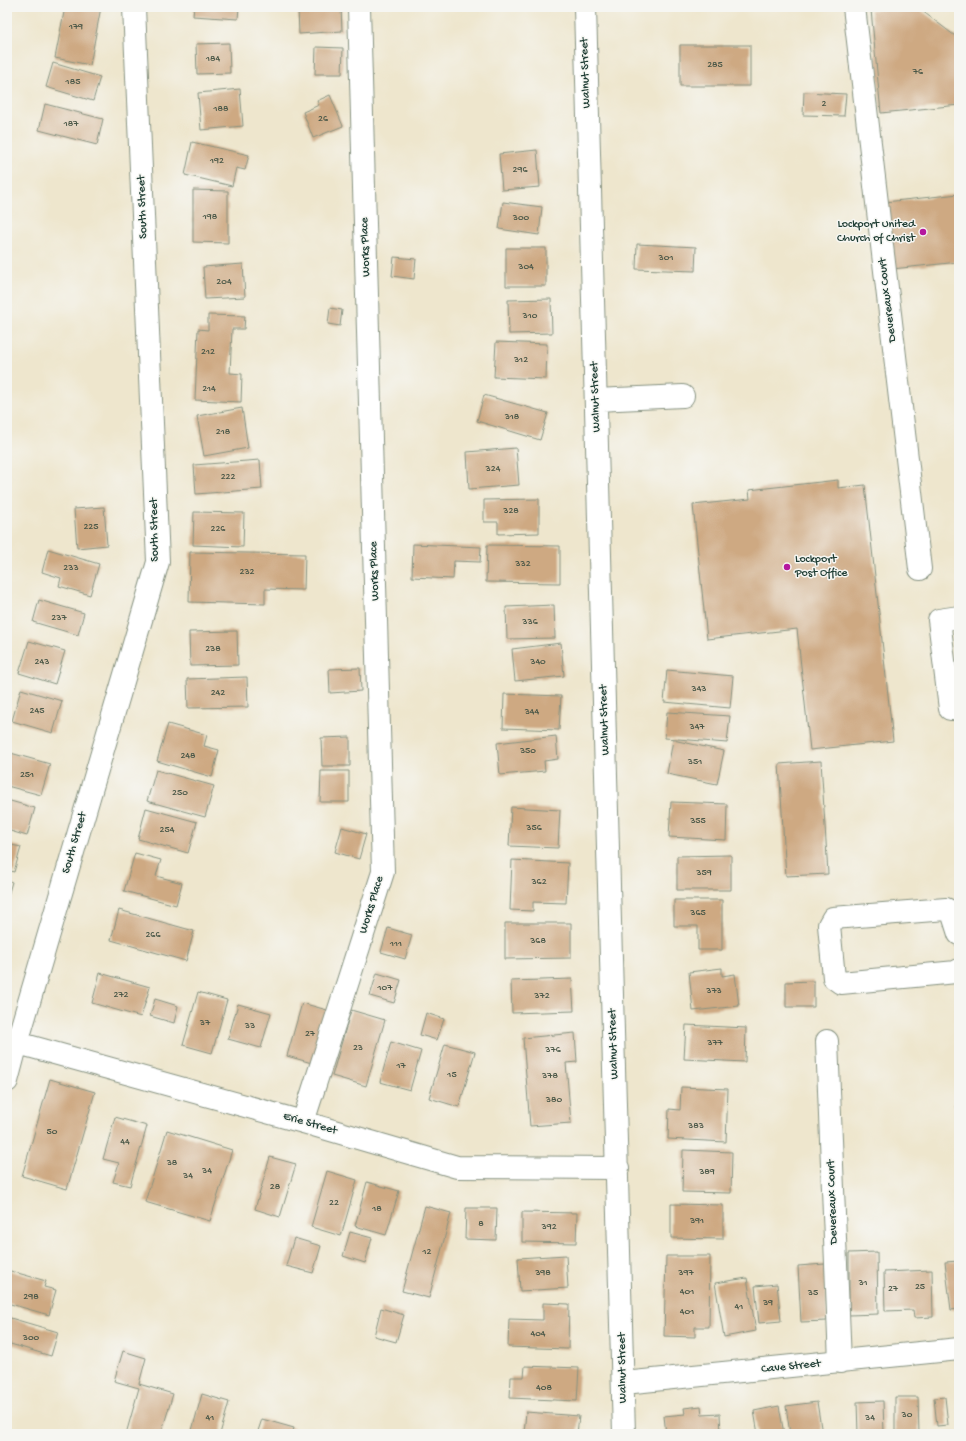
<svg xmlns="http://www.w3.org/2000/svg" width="966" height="1441" font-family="'Gochi Hand',sans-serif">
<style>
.building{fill:#cea982}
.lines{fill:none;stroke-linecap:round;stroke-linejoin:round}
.minor-casing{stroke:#869280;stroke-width:24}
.minor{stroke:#fff;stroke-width:22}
.poi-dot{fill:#b5179e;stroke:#f6f6f2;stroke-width:1.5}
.labels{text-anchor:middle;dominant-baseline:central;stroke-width:3;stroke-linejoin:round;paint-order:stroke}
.number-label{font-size:10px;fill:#4b5848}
.street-label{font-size:12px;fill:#1f3d34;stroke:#f6f6f2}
.poi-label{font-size:12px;fill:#1f3d34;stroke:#f6f6f2;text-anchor:end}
</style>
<rect width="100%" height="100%" fill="#f6f6f2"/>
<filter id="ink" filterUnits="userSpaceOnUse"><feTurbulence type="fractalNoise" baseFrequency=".025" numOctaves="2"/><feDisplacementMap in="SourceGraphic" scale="8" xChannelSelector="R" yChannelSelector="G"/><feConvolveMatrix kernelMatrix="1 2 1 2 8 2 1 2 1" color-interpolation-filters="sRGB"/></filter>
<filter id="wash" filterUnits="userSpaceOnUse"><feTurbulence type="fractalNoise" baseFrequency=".012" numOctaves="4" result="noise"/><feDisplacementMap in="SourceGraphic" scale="16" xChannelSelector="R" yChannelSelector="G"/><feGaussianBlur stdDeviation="0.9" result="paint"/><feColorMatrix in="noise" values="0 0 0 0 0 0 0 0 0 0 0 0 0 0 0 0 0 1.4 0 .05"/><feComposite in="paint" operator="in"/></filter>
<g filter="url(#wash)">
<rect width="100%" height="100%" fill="#eee6cd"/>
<g id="blocks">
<!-- building -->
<path class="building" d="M65 7H101L90 65 55 58Z
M194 7H239L238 19 193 16Z
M298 7H341L342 31 299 34Z
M901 7H917L959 39V105L881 113 871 10Z
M229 43 230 73 197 74 196 44Z
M680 45H750V86H680Z
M316 47 343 48 342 74H315Z
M53 63 100 77 93 101 46 87Z
M240 89 243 126 201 130 198 93Z
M804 92 846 94 844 116 803 115Z
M330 95 343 126 313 138 303 112 319 105 317 101Z
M45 104 103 119 97 145 39 130Z
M192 142 249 155 245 170 236 168 232 186 185 175Z
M537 150 540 187 502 190 499 154Z
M193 190 228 191V243L193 242Z
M959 194V262L892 269 885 202Z
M503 202 542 207 539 235 499 229Z
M637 244 696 247 695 271 636 269Z
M506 248H546V286H506Z
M394 257 416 259 414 279 392 276Z
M243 264 245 297 205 299 203 267Z
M551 299 552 333 509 334 508 300Z
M330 308 342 310 340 326 328 324Z
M208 315 245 316 244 329H232L230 373 242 374 241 402 195 400 198 329 208 330Z
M496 342 547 344 546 379 494 377Z
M484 395 548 413 540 440 477 421Z
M242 408 248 448 204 456 197 416Z
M516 448 519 485 469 489 467 452Z
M260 460 262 489 196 494 194 465Z
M838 480V488L865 485 893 741 810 750 797 629 707 639 693 505 750 499 749 490Z
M539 499V533L498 534V522H484V500Z
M104 507 107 545 77 548 74 509Z
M194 512 244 513 243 547 193 545Z
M413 544 481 547 480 562 454 561 453 579 412 577Z
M487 545 560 546V583L486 582Z
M48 549 99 564 90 595 59 586 61 578 42 572Z
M190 552 305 554 304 590 265 589V604L189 602Z
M39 600 84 613 78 635 33 622Z
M554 605 555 638 507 639 506 607Z
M237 631 238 665 190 666 189 632Z
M29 641 65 651 55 684 19 673Z
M561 643 564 676 515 681 512 649Z
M360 668 361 691 330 693 329 669Z
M667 670 733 676 730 708 664 702Z
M247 677 248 707 188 708 187 679Z
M21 689 62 701 53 733 12 721Z
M504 694 561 696 559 730 503 728Z
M667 712 730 716 727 743 665 738Z
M168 724 207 735 204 746 219 750 212 777 157 761Z
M556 736 558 759 544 761 545 771 500 775 497 743Z
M350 737V766H322L321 738Z
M673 740 724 751 717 784 667 774Z
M7 752 50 764 41 795 7 786Z
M821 761 828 874 786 876 779 764Z
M156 770 214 786 205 817 147 801Z
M321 771H349V802H320Z
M7 800 35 808 27 836 7 830Z
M671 802 727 804 726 840 669 837Z
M511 807 560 810 558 848 509 846Z
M146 808 197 822 188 853 138 839Z
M342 827 366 834 359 859 335 852Z
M7 844 21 847 14 872 7 870Z
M135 853 161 860 156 876 182 883 176 905 124 891Z
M731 855V890H677V856Z
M512 860 568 863 566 903 533 902V911L510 910Z
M7 880 12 882 7 899Z
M674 900H722V950H698V926H674Z
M119 910 194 931 186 961 111 940Z
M505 923H571V958L505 959Z
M388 928 412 935 405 959 381 952Z
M722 968V976L735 974 739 1006 693 1011 689 972Z
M100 973 150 987 141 1017 92 1003Z
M377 973 401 980 394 1003 370 996Z
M572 979 574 1011 512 1013 511 981Z
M814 981V1007H786V982Z
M198 992 227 1000 212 1053 183 1045Z
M155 999 178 1006 174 1023 150 1016Z
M302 1003 334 1012 319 1065 287 1056Z
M238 1004 271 1013 261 1048 228 1039Z
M351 1010 385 1020 366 1086 332 1076Z
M426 1013 444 1019 437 1040 420 1035Z
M686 1025 746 1028 745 1062 684 1059Z
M575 1033 577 1062 566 1063 571 1123 530 1126 523 1038Z
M391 1042 421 1051 410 1090 380 1082Z
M445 1044 475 1052 459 1107 429 1098Z
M50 1079 95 1092 67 1189 22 1176Z
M681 1087 728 1089 726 1142 668 1139 669 1109 680 1110Z
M959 1104V1119H958L956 1105Z
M115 1117 147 1126 130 1186 113 1182 119 1163 103 1159Z
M167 1130 232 1150 210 1221 145 1202Z
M683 1150 732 1152 731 1193 682 1192Z
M270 1157 296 1164 280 1217 255 1209Z
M327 1171 357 1180 341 1236 311 1227Z
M367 1182 399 1191 386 1235 355 1226Z
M671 1204 723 1205V1239L671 1238Z
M425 1206 451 1213 429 1298 402 1291Z
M466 1208H497L496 1240 465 1239Z
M522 1212 577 1213 576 1243 522 1242Z
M350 1232 372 1238 365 1263 343 1256Z
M294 1238 321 1246 313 1273 286 1266Z
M877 1252 878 1314 849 1315V1253Z
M566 1255 568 1288 520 1291 518 1258Z
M666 1256H710L709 1327H695V1337L664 1336Z
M959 1261V1309L951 1310 945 1262Z
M825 1264 827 1321 801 1322 798 1266Z
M7 1270 46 1281 44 1287 56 1290 49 1315 7 1303Z
M932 1270 933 1317 914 1318 913 1310 885 1311 884 1272Z
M747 1278 756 1331 724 1337 715 1283Z
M777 1284 781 1321 759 1323 755 1286Z
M543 1303 569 1304 568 1349 508 1347 509 1319 543 1320Z
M381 1308 404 1315 396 1342 374 1336Z
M7 1317 58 1332 51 1356 7 1343Z
M123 1351 146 1358 139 1384 173 1394 161 1434H126L139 1388 114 1381Z
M525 1366 579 1368 577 1401 510 1398 511 1377H524Z
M202 1394 229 1402 220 1434H191Z
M895 1397H918L919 1434H895Z
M945 1397 948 1425 937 1426 934 1398Z
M883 1401 884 1434H858L857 1402Z
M817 1402 822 1434H790L786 1406Z
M701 1406 702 1415 720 1414 721 1434H666L664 1416 685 1414 684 1408Z
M779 1406 784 1434H758L754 1411Z
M526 1412 579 1416 577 1434H524Z
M262 1419 294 1428 292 1434H257Z"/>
</g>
</g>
<g filter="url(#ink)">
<use href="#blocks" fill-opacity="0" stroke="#869280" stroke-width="1"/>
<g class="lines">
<!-- minor casing -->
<g class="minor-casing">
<path id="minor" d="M585 7 624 1434
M854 7 920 569
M596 400 683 396
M959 617 939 620 950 709H959
M959 934 952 912 946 909 833 918 829 925 834 978 841 983 956 972 959 970
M7 1040 303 1122 457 1167 618 1168
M827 1041 840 1362
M7 1081 17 1043 158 562 134 7
M303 1122 383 872 359 7
M624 1383 959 1349"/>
</g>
<!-- minor -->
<use href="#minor" class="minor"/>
</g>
</g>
<!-- markers -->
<g class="poi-dot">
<circle cx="923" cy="232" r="4"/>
<circle cx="787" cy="567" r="4"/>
</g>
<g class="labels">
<!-- number labels -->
<g class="number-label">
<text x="76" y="27">179</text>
<text x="213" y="59">184</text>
<text x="715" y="65">285</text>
<text x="918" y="72">76</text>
<text x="73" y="82">185</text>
<text x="824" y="104">2</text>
<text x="221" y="109">188</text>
<text x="323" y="119">26</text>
<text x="71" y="124">187</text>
<text x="217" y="161">192</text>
<text x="520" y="170">296</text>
<text x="210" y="217">198</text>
<text x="521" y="218">300</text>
<text x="666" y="258">301</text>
<text x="526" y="267">304</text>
<text x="224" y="282">204</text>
<text x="530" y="316">310</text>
<text x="208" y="352">212</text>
<text x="521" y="360">312</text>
<text x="209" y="389">214</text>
<text x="512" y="417">318</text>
<text x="223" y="432">218</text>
<text x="493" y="469">324</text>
<text x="228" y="477">222</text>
<text x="511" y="511">328</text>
<text x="91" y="527">225</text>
<text x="218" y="529">226</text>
<text x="523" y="564">332</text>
<text x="71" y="568">233</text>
<text x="247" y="572">232</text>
<text x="59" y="618">237</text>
<text x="530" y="622">336</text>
<text x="213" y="649">238</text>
<text x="42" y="662">243</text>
<text x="538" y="662">340</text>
<text x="699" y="689">343</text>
<text x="218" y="693">242</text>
<text x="37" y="711">245</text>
<text x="532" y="712">344</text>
<text x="697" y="727">347</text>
<text x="528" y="751">350</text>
<text x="188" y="756">248</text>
<text x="695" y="762">351</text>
<text x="27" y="775">251</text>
<text x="180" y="793">250</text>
<text x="698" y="821">355</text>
<text x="534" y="828">356</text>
<text x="167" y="830">254</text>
<text x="704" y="873">359</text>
<text x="539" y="882">362</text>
<text x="698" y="913">365</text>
<text x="153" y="935">266</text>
<text x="538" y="941">368</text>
<text x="396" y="944">111</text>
<text x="385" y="988">107</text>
<text x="714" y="991">373</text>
<text x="121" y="995">272</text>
<text x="542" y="996">372</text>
<text x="205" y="1023">37</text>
<text x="250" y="1026">33</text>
<text x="310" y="1034">27</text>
<text x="715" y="1043">377</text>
<text x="358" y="1048">23</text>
<text x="553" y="1050">376</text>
<text x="401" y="1066">17</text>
<text x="452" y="1075">15</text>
<text x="550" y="1076">378</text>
<text x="554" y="1100">380</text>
<text x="696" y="1126">383</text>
<text x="52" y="1132">50</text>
<text x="125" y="1142">44</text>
<text x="172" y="1163">38</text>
<text x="207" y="1171">34</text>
<text x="707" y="1172">389</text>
<text x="188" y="1176">34</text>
<text x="275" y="1187">28</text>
<text x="334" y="1203">22</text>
<text x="377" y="1209">18</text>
<text x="697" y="1221">391</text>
<text x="481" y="1224">8</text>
<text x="549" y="1227">392</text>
<text x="427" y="1252">12</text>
<text x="543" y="1273">398</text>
<text x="686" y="1273">397</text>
<text x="863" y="1283">31</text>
<text x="920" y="1287">25</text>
<text x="893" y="1289">27</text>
<text x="687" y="1292">401</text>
<text x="813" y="1293">35</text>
<text x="31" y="1297">298</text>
<text x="768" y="1303">39</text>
<text x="739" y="1307">41</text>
<text x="687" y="1312">401</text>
<text x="538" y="1334">404</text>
<text x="31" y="1338">300</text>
<text x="544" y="1388">408</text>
<text x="907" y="1415">30</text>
<text x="210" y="1418">41</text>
<text x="870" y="1418">34</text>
</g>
<!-- street labels -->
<g class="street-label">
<text transform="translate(586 73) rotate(-92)">Walnut Street</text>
<text transform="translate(143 207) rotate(-92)">South Street</text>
<text transform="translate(366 247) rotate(-92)">Works Place</text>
<text transform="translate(888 300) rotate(-97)">Devereaux Court</text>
<text transform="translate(596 397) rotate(-92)">Walnut Street</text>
<text transform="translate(155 530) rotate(-91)">South Street</text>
<text transform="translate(375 571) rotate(-92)">Works Place</text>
<text transform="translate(605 720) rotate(-92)">Walnut Street</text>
<text transform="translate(75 843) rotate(-74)">South Street</text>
<text transform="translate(372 905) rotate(-73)">Works Place</text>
<text transform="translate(614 1044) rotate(-92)">Walnut Street</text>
<text transform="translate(310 1124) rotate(16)">Erie Street</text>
<text transform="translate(833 1202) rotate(-92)">Devereaux Court</text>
<text transform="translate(791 1367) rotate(-6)">Cave Street</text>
<text transform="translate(623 1368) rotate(-91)">Walnut Street</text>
</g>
<!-- poi labels -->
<g class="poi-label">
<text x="915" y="225">Lockport United<tspan x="915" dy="14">Church of Christ</tspan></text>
<text x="795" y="560" text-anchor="start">Lockport<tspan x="795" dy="14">Post Office</tspan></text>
</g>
</g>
<!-- margin -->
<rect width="966" height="1441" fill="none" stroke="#f6f6f2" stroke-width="24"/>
</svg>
